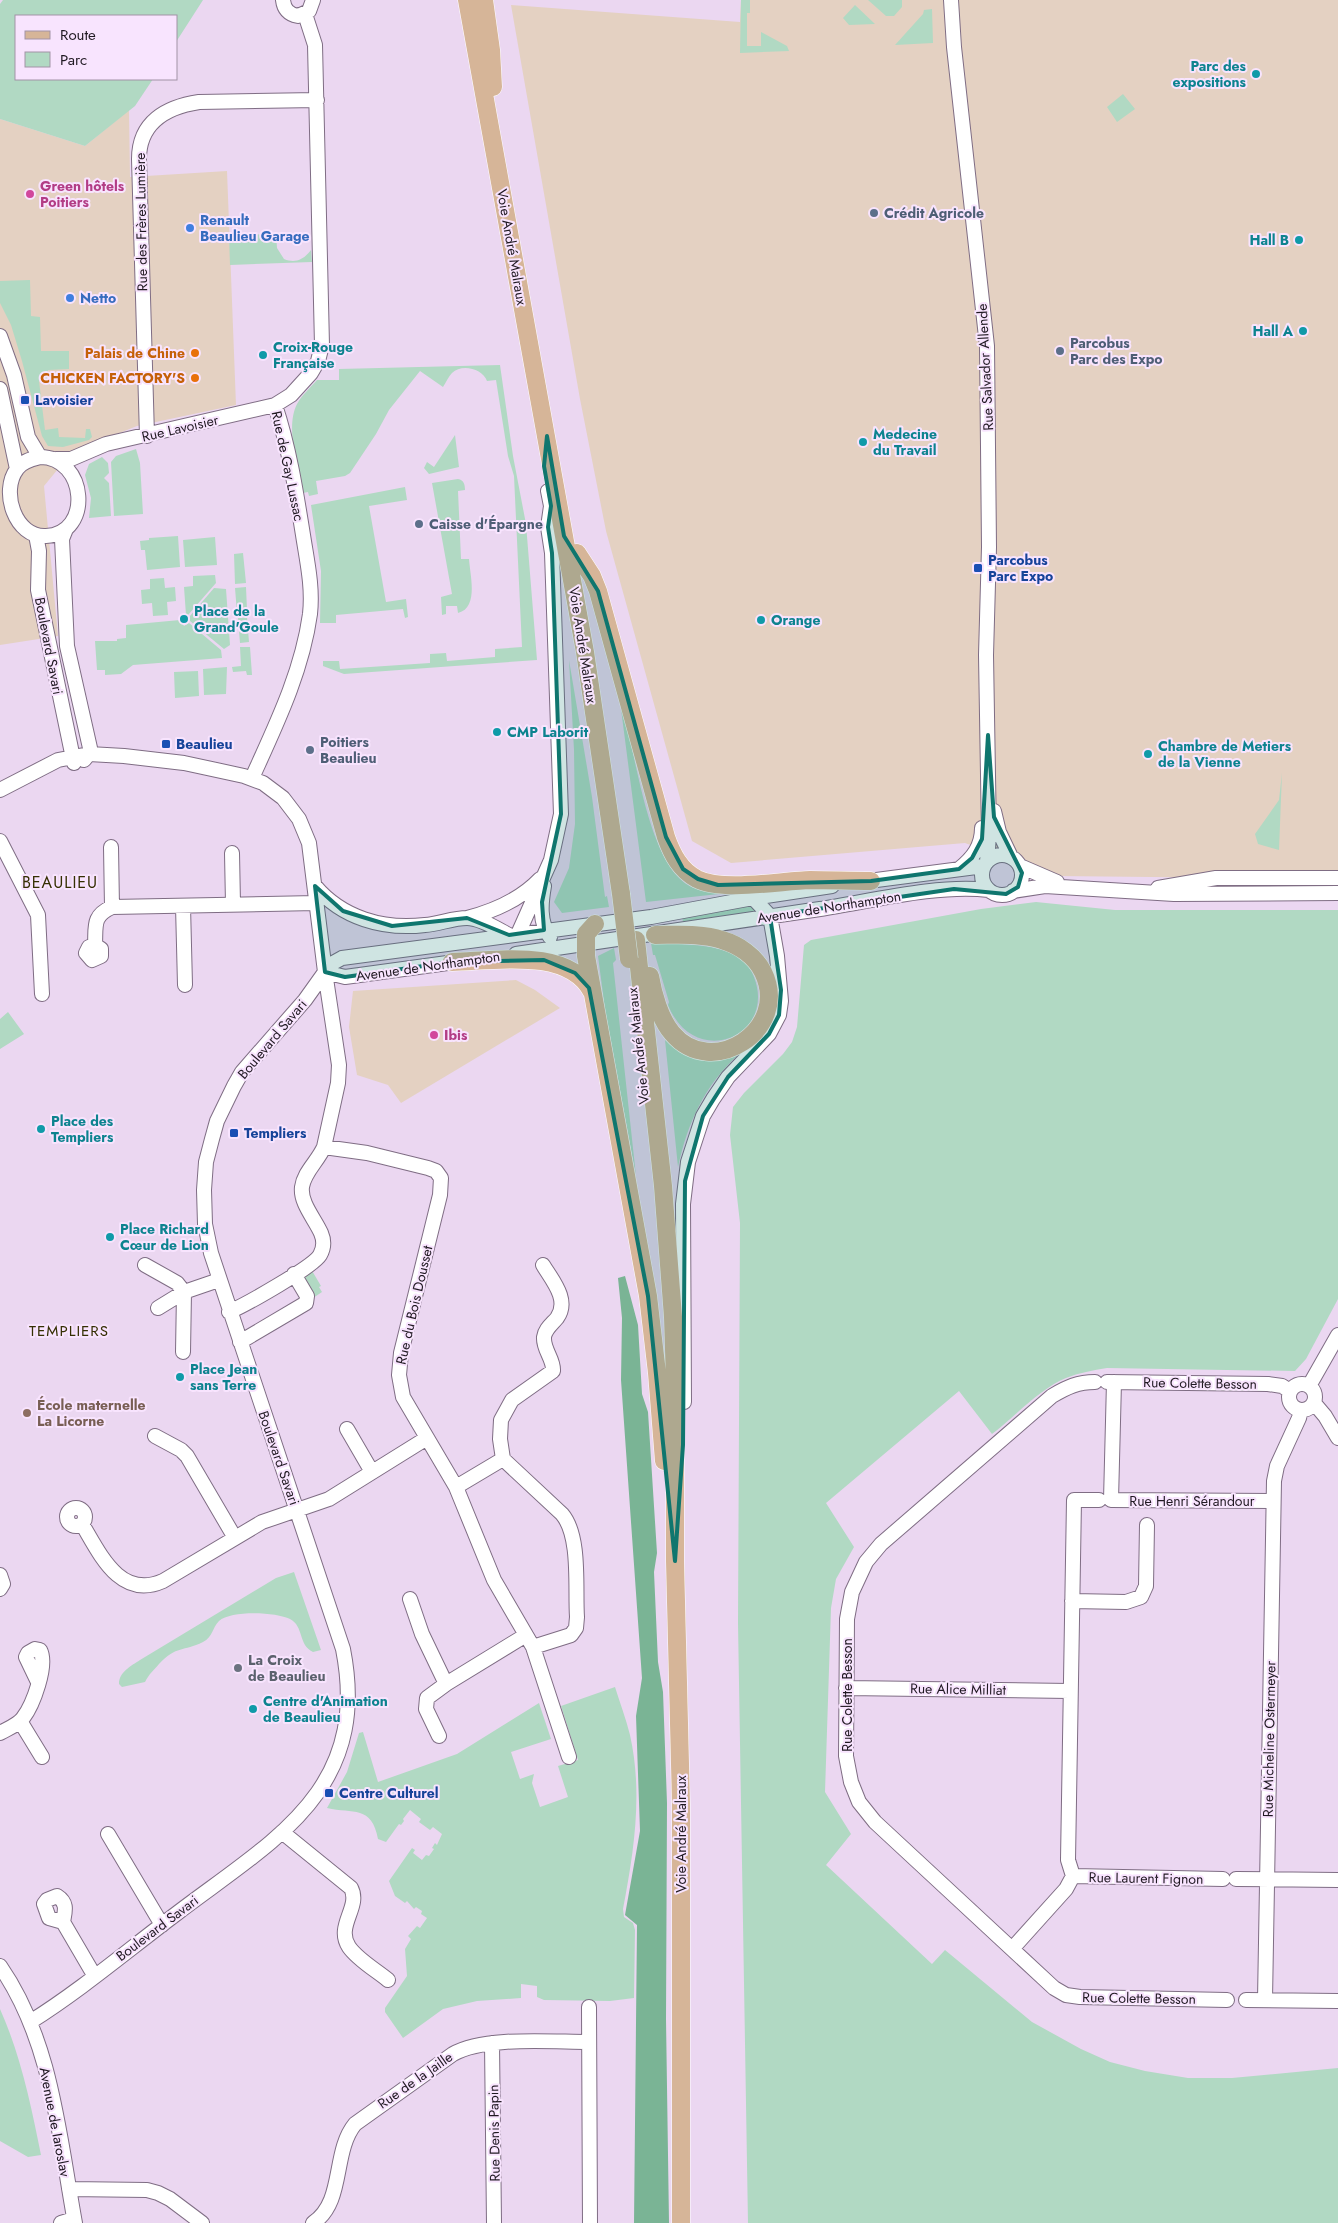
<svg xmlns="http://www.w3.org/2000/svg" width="1338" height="2223" font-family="Jost,sans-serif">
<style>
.commercial{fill:#e4d1c2}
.green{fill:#b1d9c3}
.forest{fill:#7ab495}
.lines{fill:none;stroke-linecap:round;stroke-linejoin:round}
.minor-casing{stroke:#7f6d84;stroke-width:16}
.major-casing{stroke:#fff;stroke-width:19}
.minor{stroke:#fff;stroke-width:14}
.major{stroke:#d6b598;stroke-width:18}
.major-bridge-casing{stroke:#fff;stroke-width:19;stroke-linecap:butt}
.major-bridge{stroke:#d6b598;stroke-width:18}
.marked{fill:#0f766e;fill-opacity:0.2;stroke:#0f766e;stroke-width:4;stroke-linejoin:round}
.culture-dot{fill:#0f9aa8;stroke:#f8e4fe;stroke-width:2}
.hotel-dot{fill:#d1479c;stroke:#f8e4fe;stroke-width:2}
.service-dot{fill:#5c6f8a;stroke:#f8e4fe;stroke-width:2}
.shop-dot{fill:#3f7fe0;stroke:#f8e4fe;stroke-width:2}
.food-dot{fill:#e8710a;stroke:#f8e4fe;stroke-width:2}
.transit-dot{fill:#1a4fb4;stroke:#f8e4fe;stroke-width:2}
.education-dot{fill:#8d6e63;stroke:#f8e4fe;stroke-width:2}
.worship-dot{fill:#6b7280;stroke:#f8e4fe;stroke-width:2}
.labels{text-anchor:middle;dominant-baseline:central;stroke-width:4;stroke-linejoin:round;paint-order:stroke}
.culture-label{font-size:14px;font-weight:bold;fill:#0d838f;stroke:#f8e4fe;text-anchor:start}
.hotel-label{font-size:14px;font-weight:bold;fill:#b23c85;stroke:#f8e4fe;text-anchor:start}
.service-label{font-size:14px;font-weight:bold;fill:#4e5e75;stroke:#f8e4fe;text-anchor:start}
.shop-label{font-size:14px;font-weight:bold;fill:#366cbe;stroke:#f8e4fe;text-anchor:start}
.street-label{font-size:14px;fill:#201922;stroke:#f8e4fe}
.food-label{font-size:14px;font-weight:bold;fill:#c56008;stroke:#f8e4fe;text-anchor:end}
.transit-label{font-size:14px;font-weight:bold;fill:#164399;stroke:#f8e4fe;text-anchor:start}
.education-label{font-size:14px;font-weight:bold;fill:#785e54;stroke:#f8e4fe;text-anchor:start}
.worship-label{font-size:14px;font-weight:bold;fill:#5b616d;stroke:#f8e4fe;text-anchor:start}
.neighbourhood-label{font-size:15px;letter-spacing:1px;fill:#352f03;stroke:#f8e4fe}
.quarter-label{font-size:16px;letter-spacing:1px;fill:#352f03;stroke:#f8e4fe}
</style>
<rect width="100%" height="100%" fill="#ebd7f1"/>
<!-- commercial -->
<path class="commercial" d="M741 0H1338V879L1055 876 965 843 731 863 692 841 606 531 580 399 511 5 740 22Z
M129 110 130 177 227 171 236 405 137 426 72 452 44 486 58 636 0 645V119L85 146Z
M516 980 535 990 560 1008 401 1103 388 1085 357 1075 349 1027 353 991Z"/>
<!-- green -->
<path class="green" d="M3 0H203L176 42V16H16V79H153L135 106 85 146 0 119V4Z
M741 0H750V13H747V46H761V32L787 46 789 51 740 53Z
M868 0H902V7L894 16H886Z
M855 5 875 24 849 25 843 18Z
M932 9 933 43 895 45 923 14 924 10Z
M1123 94 1135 109 1117 122 1107 107Z
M276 234 277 248 284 259C296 264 304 259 311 250L312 262 230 265 229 235Z
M30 280 31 316 40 317 41 351H69V369L48 370V379L39 381 45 430 58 428 59 437 85 438 86 429H90L92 437 89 440 63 447 48 446 42 436 22 361 11 325 0 303V281Z
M500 365 513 456 526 524 537 660 344 674 323 666V661H339L340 669 430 663V654L446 653 447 661 495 657V649L522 647 514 476 508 456 496 380 487 381C483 369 462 363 452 373 449 376 446 382 443 387L420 371 389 410 376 434 350 473 345 476 316 481 318 494 309 496 308 492 303 493C298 469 285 427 297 404 302 395 310 388 317 380H339V369Z
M455 435 459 467 429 474 424 468 427 462 434 467Z
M136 449 140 463 143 514 114 516 111 462 116 456Z
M102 457 108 463 109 473 104 478 109 483 111 516 89 518 91 498 85 475 89 464Z
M458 479C464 480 465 485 465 490L458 491 461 559H469C470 575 479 608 458 613L457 606H446V614L442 615 441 597 452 594 432 483Z
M405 487 407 500 369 506 386 602 406 599 408 617 405 618 403 609 336 615V623H320L321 571 311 505Z
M178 536 180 567 147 570 145 550H141L140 541 149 540V538Z
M215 537 217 565 185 567 183 540Z
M243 553 246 583 235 584 234 554Z
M215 575 216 583 188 615H186L184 587 193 586V576Z
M164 578 165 588 175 587 176 601 167 602 168 615 153 616 152 603 142 604 141 590 150 589V579Z
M246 587 247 610 237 613 235 588Z
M214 588 226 589 230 645 224 649 190 621V616Z
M247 617 249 642 240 643 238 618Z
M180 620 184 626 189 623 221 650 222 658 133 665 121 674 105 675V670H97L95 641H117V639L126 638V625Z
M240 647H250L252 675H247L246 671 233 672 232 667 241 666Z
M569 660 592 797 605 897 607 896 609 907 562 913 554 902 569 868 575 824 574 750Z
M227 667 226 694 204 695 203 669Z
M198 671 199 696 175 698 174 672Z
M620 701C636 746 646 869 694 888 708 894 739 890 755 890L646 902Z
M1282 773 1279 850 1258 844 1255 834 1279 800Z
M1036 902 1115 910H1338V1299L1306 1359 1295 1371 1107 1368C1093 1370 1079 1373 1066 1378 1041 1388 1014 1417 992 1434L959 1391 826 1503 854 1547 836 1579 831 1608 825 1792 851 1834 826 1865 932 1964 945 1950 1032 2022 1081 2049 1110 2062 1145 2071 1188 2078H1232L1338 2068V2223H748L738 1623 740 1223 730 1135 733 1107 744 1093 783 1054 792 1042 797 1027 804 945 811 940 981 909Z
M750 903 762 911 683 922 682 917Z
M651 943C677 944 706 943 731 953 742 957 750 966 754 977 777 1036 695 1071 668 1005L669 1002 655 955H653Z
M614 948 616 960 613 963 636 1176 605 1009 598 956Z
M8 1012 24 1034 0 1049V1019Z
M665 1040C687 1061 711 1064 739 1054 704 1086 688 1122 678 1167Z
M311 1269 321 1286 319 1287 322 1292 313 1298 301 1276Z
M294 1572 321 1650 313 1652C298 1645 304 1626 290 1619 276 1612 231 1610 219 1621 212 1628 213 1637 203 1642 183 1652 177 1645 159 1664 154 1670 149 1674 145 1682L122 1687 119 1684C119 1672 131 1666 140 1660L276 1578Z
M615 1687C620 1703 626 1719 630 1735 643 1793 634 1851 623 1909L624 1917 633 1923 635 1930 634 1998 610 2001 544 2000 537 1997V1986L521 1984V1998L477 2001 443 2009 403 2038 385 2012V2008L407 1976 405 1949 411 1939 408 1936 417 1926 420 1928 427 1918 421 1914 422 1911 416 1907 414 1909 407 1901 405 1903 395 1896 389 1881 412 1848 415 1850 413 1853 422 1860 426 1855 429 1856 434 1849 432 1848 435 1843 437 1845 442 1834 433 1827 430 1830 419 1822 421 1819 410 1810 403 1819 404 1821 401 1825 399 1824 386 1842 378 1839C372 1805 353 1814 327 1808L347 1772 359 1733 363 1732 378 1782 457 1754 539 1703 551 1739 511 1752 520 1779 534 1774 532 1783 540 1807 568 1797 558 1766 578 1760 561 1706Z
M0 2009C21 2056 31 2105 41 2155L28 2157 0 2141Z"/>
<!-- forest -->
<path class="forest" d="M625 1276 638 1325 642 1394 648 1412 657 1553 654 1572 658 1662 663 1692 667 1803 666 2019 669 2223H634L637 1925 625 1915 640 1831 636 1716 642 1678 621 1380 622 1318 618 1278Z"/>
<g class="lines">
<!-- minor casing -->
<g class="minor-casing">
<path id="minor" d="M283 0C284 9 288 14 298 16L309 11 313 0
M951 0 954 47 987 346 989 547 986 655 989 835 987 862
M0 336 14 375 28 437 40 457
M0 389 17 469
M147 436 139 159C139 122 166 107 199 102L317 100
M40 457C87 457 93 534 46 536 15 538 0 491 17 469 22 461 32 459 40 457Z
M56 459H71L106 444 275 405 291 395 311 373 318 361 322 345 315 45 305 14
M66 529 62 539 67 646 90 748 89 754 84 760
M36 535 39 551 38 590 74 763
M252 778C276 725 302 672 310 614 313 587 307 561 303 535 296 491 289 447 275 405
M0 790 58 760 89 754 124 756 184 763 244 776 263 783 283 798 299 819 309 843 325 972 339 1065 338 1083 324 1147 367 1153 428 1168 436 1171 441 1178 440 1195 401 1353 399 1375 403 1397 456 1487 494 1580 533 1647 569 1757
M994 811 999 832 1011 857
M0 841 38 915 42 994
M111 847 112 907 316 903
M232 853 233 904
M982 875a20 20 0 1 1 40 0a20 20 0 1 1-40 0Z
M1020 866 1057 882
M959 869C973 858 982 846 982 828
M861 882 984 866
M315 886C342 918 383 930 425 925 439 924 453 918 467 918 481 918 497 929 509 935
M544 886C541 903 539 922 550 937
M1158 888 1216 878H1338
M1013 891 1045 886 1174 894 1338 893
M183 906 185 985
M467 918C494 911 520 900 540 879
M518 934 551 860 561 814 552 553 548 527 551 506 548 491
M95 945 101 949V956L92 960 86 953 89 947 95 945C96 926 92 916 112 907
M516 954C617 940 718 925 820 909 872 901 937 884 989 890
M325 972 345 977 462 961
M145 1265 177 1283 184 1292 183 1352
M158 1308 184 1292 219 1280
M229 1312C245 1305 313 1267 320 1255 324 1248 324 1240 321 1233 315 1219 300 1203 302 1187 304 1172 318 1161 324 1147
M240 1342 306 1303 307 1296 294 1274
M1095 1382C1078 1382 1067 1387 1052 1396L881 1544 866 1562 852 1592 847 1619 846 1756 851 1782 859 1802 875 1822 1054 1988 1066 1995 1080 1997 1227 2000
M1107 1382 1268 1384 1282 1386 1290 1391
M1114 1382 1111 1500 1273 1501
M1289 1397a13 13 0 1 1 26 0a13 13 0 1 1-26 0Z
M1309 1386 1338 1335
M684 1402 683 1204 688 1162 703 1116 713 1099 728 1077 769 1034 779 1015 781 1001 777 956 770 916 753 898
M1314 1403 1325 1416 1338 1438
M347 1429 372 1472
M155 1436 181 1450 187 1456 235 1538
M456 1487 503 1459
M67 1517a9 9 0 1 1 18 0a9 9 0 1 1-18 0Z
M82 1524C100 1554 120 1600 163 1581L262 1522 329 1499 427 1438
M0 1575 3 1584 0 1589
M410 1599 422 1634 446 1684
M1072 1601 1126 1602 1141 1597 1146 1586 1147 1525
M533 1647 571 1635 576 1628 577 1617C575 1589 581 1536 562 1514L503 1459 500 1439 501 1420 512 1400 553 1371C554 1359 543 1350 544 1337 545 1329 552 1324 557 1318 570 1300 552 1280 543 1265
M846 1688 1070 1691
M20 1721 42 1757
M0 1733C7 1729 18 1725 23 1718 33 1705 48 1665 40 1650L35 1649 28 1653 26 1657 38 1682
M439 1736 426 1709 427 1698 446 1684 526 1635
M282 1832 351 1888C361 1907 335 1926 349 1947 358 1960 376 1970 388 1980
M108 1834 162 1925
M1073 1876 1068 1860 1074 1500H1099
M1236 1879 1338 1880
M63 1922 49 1918 44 1904 47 1900 57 1896C68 1903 65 1911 63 1922L94 1975
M1012 1949 1066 1889 1073 1876 1223 1879
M0 1966C52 2041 59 2136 75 2223
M1246 2000 1338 2001
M1265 2000 1274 1481 1277 1466 1299 1418 1301 1410
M589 2007 590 2223
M30 2022C81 1990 128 1950 176 1914 273 1840 371 1791 343 1649L211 1253 205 1224 204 1190 206 1162 212 1139 217 1121 234 1086 242 1072 305 1000 325 972 333 963 342 958 651 917 753 898 832 886
M492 2043 494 2223
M69 2189 147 2190 158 2193 170 2199 202 2223
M61 2223 74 2219
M313 2223C345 2202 332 2152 355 2124L453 2054C484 2036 551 2042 589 2042"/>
</g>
<!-- major casing -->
<g class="major-casing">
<path id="major" d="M467 0 585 652 621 894
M484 0 491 50 493 87
M577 553 592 576 598 591 666 837C672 854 680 870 697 879 723 892 780 881 810 880 831 880 851 881 871 881
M595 924 586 934V956L648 1296 657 1373 664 1461
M636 940 663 1186 673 1317 675 1381V1561L681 1804V2223
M452 962C494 961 569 947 592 992
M650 976C653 994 660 1019 672 1033 712 1081 791 1029 763 972 755 956 739 945 722 940 701 933 677 935 655 935"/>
</g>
<!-- minor -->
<use href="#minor" class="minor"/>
<!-- major -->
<use href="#major" class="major"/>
<!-- major-bridge casing -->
<g class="major-bridge-casing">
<path id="major-bridge" d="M621 894 629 959"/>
</g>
<!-- major-bridge -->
<use href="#major-bridge" class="major-bridge"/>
</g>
<!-- marked area -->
<path class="marked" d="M547 436 564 536 598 591 666 837 683 869 698 879 718 885 871 881 959 869 972 858 982 839 988 735 994 817 1022 873 1018 887 1006 894 954 889 770 916 781 990 779 1015 769 1034 728 1077 703 1116 685 1181 683 1445 675 1561 648 1296 589 988 575 973 544 960 452 962 345 977 325 972 315 886 343 911 392 926 467 918 509 935 544 930 542 902 561 814 552 553 548 527 551 506 544 466Z"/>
<!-- markers -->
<g class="culture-dot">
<circle cx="1256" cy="74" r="5"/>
<circle cx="1299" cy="240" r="5"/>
<circle cx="1303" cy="331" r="5"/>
<circle cx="263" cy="355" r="5"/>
<circle cx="863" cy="442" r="5"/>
<circle cx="184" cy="619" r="5"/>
<circle cx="761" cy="620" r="5"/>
<circle cx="497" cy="732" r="5"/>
<circle cx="1148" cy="754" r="5"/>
<circle cx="41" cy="1129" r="5"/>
<circle cx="110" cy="1237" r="5"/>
<circle cx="180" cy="1377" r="5"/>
<circle cx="253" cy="1709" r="5"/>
</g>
<g class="hotel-dot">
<circle cx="30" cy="194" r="5"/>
<circle cx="434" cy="1035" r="5"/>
</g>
<g class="service-dot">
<circle cx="874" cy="213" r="5"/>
<circle cx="1060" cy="351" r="5"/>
<circle cx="419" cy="524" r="5"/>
<circle cx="310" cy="750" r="5"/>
</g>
<g class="shop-dot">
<circle cx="190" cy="228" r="5"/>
<circle cx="70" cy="298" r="5"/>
</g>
<g class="food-dot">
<circle cx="195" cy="353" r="5"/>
<circle cx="195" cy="378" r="5"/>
</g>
<g class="transit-dot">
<rect x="20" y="395" width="10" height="10" rx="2.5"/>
<rect x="973" y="563" width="10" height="10" rx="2.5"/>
<rect x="161" y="739" width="10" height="10" rx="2.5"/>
<rect x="229" y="1128" width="10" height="10" rx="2.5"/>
<rect x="324" y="1788" width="10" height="10" rx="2.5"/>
</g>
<circle class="education-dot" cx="27" cy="1413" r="5"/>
<circle class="worship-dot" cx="238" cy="1668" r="5"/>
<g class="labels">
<!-- culture labels -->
<g class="culture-label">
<text x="1246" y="66" text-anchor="end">Parc des<tspan x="1246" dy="16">expositions</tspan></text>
<text x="1289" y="240" text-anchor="end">Hall B</text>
<text x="1293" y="331" text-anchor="end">Hall A</text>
<text x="273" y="347">Croix-Rouge<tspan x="273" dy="16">Française</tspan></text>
<text x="873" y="434">Medecine<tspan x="873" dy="16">du Travail</tspan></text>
<text x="194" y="611">Place de la<tspan x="194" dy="16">Grand'Goule</tspan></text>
<text x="771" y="620">Orange</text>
<text x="507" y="732">CMP Laborit</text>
<text x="1158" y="746">Chambre de Metiers<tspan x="1158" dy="16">de la Vienne</tspan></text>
<text x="51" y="1121">Place des<tspan x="51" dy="16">Templiers</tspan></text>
<text x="120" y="1229">Place Richard<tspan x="120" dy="16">Cœur de Lion</tspan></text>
<text x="190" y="1369">Place Jean<tspan x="190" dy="16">sans Terre</tspan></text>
<text x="263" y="1701">Centre d'Animation<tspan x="263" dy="16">de Beaulieu</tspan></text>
</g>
<!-- hotel labels -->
<g class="hotel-label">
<text x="40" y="186">Green hôtels<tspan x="40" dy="16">Poitiers</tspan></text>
<text x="444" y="1035">Ibis</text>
</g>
<!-- service labels -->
<g class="service-label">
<text x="884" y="213">Crédit Agricole</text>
<text x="1070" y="343">Parcobus<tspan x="1070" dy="16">Parc des Expo</tspan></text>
<text x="429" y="524">Caisse d'Épargne</text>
<text x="320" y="742">Poitiers<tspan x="320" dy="16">Beaulieu</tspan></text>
</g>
<!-- shop labels -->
<g class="shop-label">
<text x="200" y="220">Renault<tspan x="200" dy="16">Beaulieu Garage</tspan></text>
<text x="80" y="298">Netto</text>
</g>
<!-- street labels -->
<g class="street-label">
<text transform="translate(141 222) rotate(-91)">Rue des Frères Lumière</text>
<text transform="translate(512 247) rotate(80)">Voie André Malraux</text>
<text transform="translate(985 367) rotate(-93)">Rue Salvador Allende</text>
<text transform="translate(180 428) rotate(-13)">Rue Lavoisier</text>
<text transform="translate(288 466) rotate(78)">Rue de Gay Lussac</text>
<text transform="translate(583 645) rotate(81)">Voie André Malraux</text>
<text transform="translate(49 646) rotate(79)">Boulevard Savari</text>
<text transform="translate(829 907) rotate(-9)">Avenue de Northampton</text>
<text transform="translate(428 966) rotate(-8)">Avenue de Northampton</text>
<text transform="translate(272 1039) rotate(-50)">Boulevard Savari</text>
<text transform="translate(638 1046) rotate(-96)">Voie André Malraux</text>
<text transform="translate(414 1305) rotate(-77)">Rue du Bois Dousset</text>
<text transform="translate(1200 1383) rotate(1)">Rue Colette Besson</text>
<text transform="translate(279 1458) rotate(71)">Boulevard Savari</text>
<text x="1192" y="1501">Rue Henri Sérandour</text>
<text transform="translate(958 1689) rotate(1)">Rue Alice Milliat</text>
<text transform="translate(847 1695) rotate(-90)">Rue Colette Besson</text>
<text transform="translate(1269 1739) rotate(-89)">Rue Micheline Ostermeyer</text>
<text transform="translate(681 1834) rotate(-90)">Voie André Malraux</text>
<text transform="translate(1146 1878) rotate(1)">Rue Laurent Fignon</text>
<text transform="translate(157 1928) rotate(-37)">Boulevard Savari</text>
<text transform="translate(1139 1998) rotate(1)">Rue Colette Besson</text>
<text transform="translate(415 2080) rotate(-35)">Rue de la Jaille</text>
<text transform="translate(55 2122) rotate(79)">Avenue de Iaroslav</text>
<text transform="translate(494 2133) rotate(-91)">Rue Denis Papin</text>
</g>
<!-- food labels -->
<g class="food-label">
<text x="185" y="353">Palais de Chine</text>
<text x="185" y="378">CHICKEN FACTORY'S</text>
</g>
<!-- transit labels -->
<g class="transit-label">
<text x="35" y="400">Lavoisier</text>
<text x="988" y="560">Parcobus<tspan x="988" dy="16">Parc Expo</tspan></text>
<text x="176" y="744">Beaulieu</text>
<text x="244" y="1133">Templiers</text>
<text x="339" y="1793">Centre Culturel</text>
</g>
<!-- education labels -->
<g class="education-label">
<text x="37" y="1405">École maternelle<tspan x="37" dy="16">La Licorne</tspan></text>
</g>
<!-- worship labels -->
<g class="worship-label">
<text x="248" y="1660">La Croix<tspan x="248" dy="16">de Beaulieu</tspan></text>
</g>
<!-- neighbourhood labels -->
<g class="neighbourhood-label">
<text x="69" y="1331">TEMPLIERS</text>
</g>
<!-- quarter labels -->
<g class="quarter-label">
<text x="60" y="882">BEAULIEU</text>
</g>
</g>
<!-- legend -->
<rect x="15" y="15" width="162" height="65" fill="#f8e4fe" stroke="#a293a6"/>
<rect x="25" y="31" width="25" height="8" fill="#d6b598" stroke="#a293a6"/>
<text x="60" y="40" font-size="15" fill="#201922">Route</text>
<rect x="25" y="52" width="25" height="15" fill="#b1d9c3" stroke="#a293a6"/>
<text x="60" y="65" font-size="15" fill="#201922">Parc</text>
</svg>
